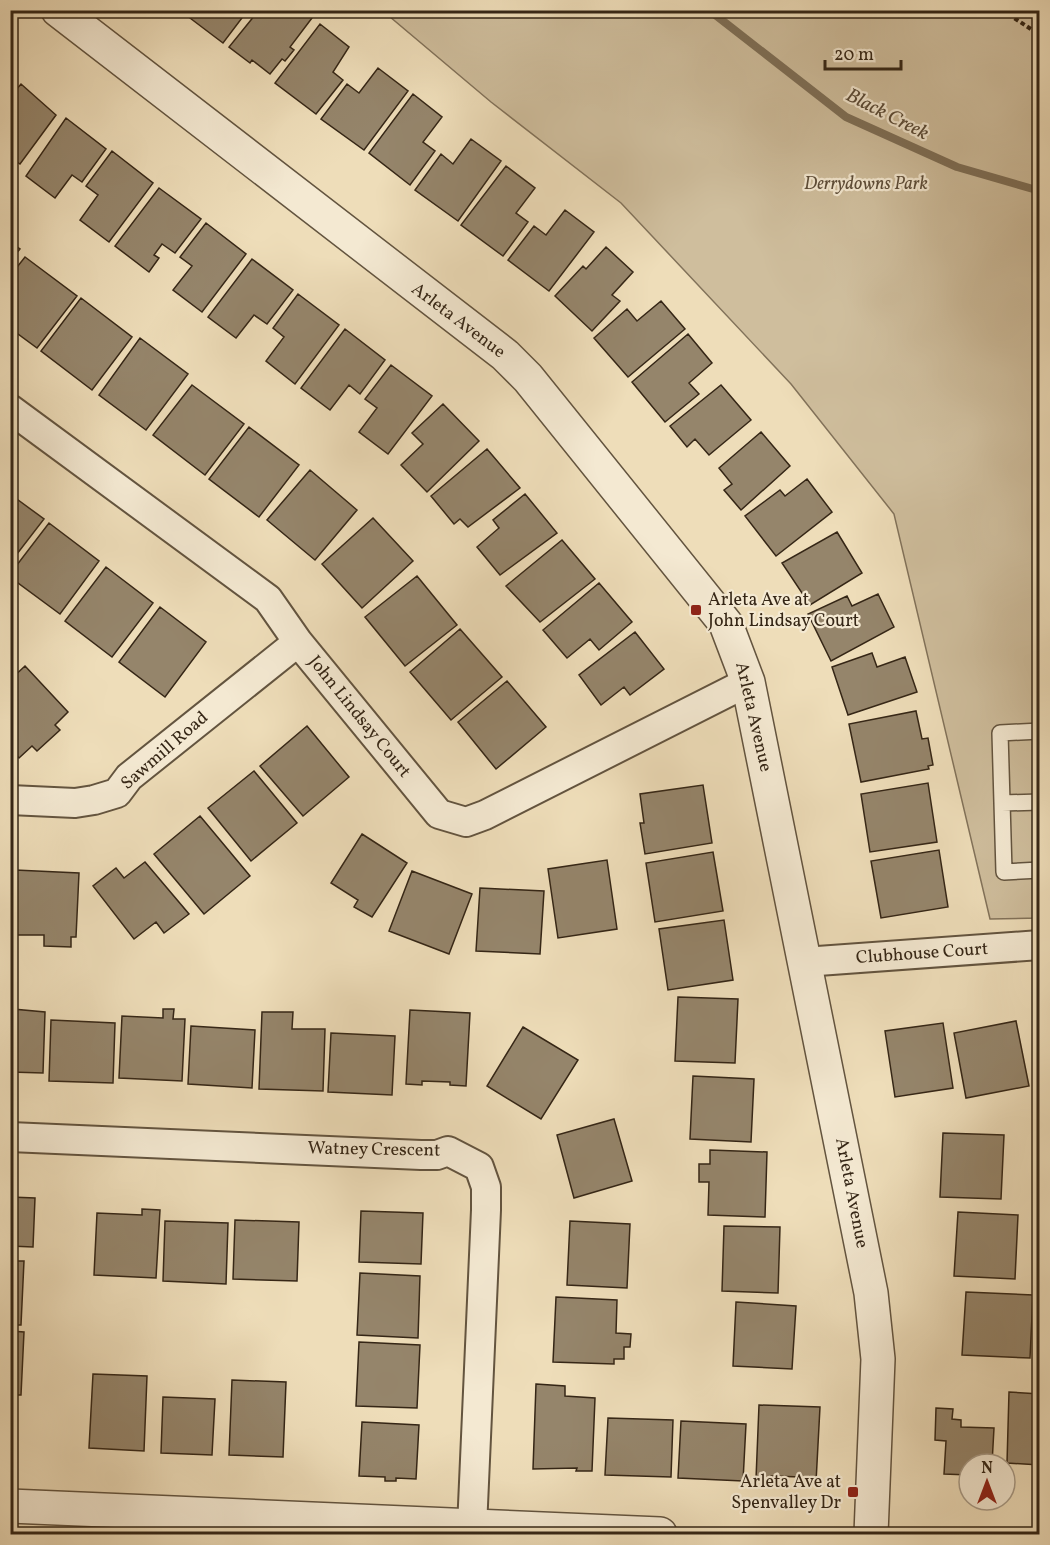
<svg xmlns="http://www.w3.org/2000/svg" width="1050" height="1545" font-family="Vollkorn,serif">
<style>
.green{fill:#cfbe9d;stroke:#82725a;stroke-width:1.5}
.lines{fill:none;stroke-linecap:round;stroke-linejoin:round}
.stream{stroke:#7e6f57;stroke-width:8}
.building{fill:#95856b;stroke:#352616;stroke-width:1.5}
.service-casing{stroke:#63543f;stroke-width:18}
.minor-casing{stroke:#63543f;stroke-width:32}
.tertiary-casing{stroke:#63543f;stroke-width:36}
.path{stroke:#352616;stroke-width:4;stroke-dasharray:4.5 3;stroke-linecap:butt}
.service{stroke:#f4e9d2;stroke-width:15}
.minor{stroke:#f4e9d2;stroke-width:28}
.tertiary{stroke:#f4e9d2;stroke-width:33}
.poi-dot{fill:#8f2418;stroke:#f4e9d2;stroke-width:2}
.labels{text-anchor:middle;dominant-baseline:central;stroke-width:4.5;stroke-linejoin:round;paint-order:stroke}
.park-label{font-size:18px;font-style:italic;fill:#5c4c38;stroke:#f4e9d2}
.street-label{font-size:18px;fill:#352616;stroke:#f4e9d2}
.poi-label{font-size:18px;fill:#352616;stroke:#f4e9d2;text-anchor:start}
.water-label{font-size:20px;font-style:italic;fill:#5a4a36;stroke:#f4e9d2}
</style>
<rect width="100%" height="100%" fill="#eeddb9"/>
<filter id="stains"><feTurbulence type="fractalNoise" baseFrequency=".00333" numOctaves="4"/><feColorMatrix values="0 0 0 0 .2 0 0 0 0 .09 0 0 0 0 .02 0 0 0 .5 -.17"/></filter>
<radialGradient id="worn" r=".72"><stop offset=".6" stop-color="#630" stop-opacity="0"/><stop offset="1" stop-color="#630" stop-opacity=".3"/></radialGradient>
<!-- green -->
<path class="green" d="M383 11H1039V918L990 919 894 514 791 384 621 203 491 102Z"/>
<g class="lines">
<!-- stream -->
<path class="stream" d="M709 10 846 117 957 167 1040 191"/>
</g>
<!-- building -->
<path class="building" d="M184 10H248L223 43 182 12Z
M259 10H311L315 14 290 47 294 50 285 61 282 59 270 74 252 60 250 63 229 47Z
M320 24 349 47 333 72 343 80 316 114 275 83Z
M378 68 408 91 364 150 321 119 347 84 359 93Z
M21 84 56 115 20 164 10 157V97Z
M413 94 442 117 423 142 435 151 410 185 369 153Z
M66 118 106 149 82 182 72 175 55 198 26 176Z
M471 139 501 161 458 221 415 190 441 154 453 164Z
M112 151 153 183 109 242 80 220 98 195 86 186Z
M506 166 535 188 516 213 528 222 503 256 461 225Z
M159 188 201 219 175 253 162 244 154 255 159 258 149 272 115 246Z
M565 210 594 232 549 291 508 260 534 226 546 235Z
M206 223 246 254 202 312 173 290 192 266 180 257Z
M10 242 20 249 10 261Z
M606 247 633 272 612 295 620 301 592 331 555 296 583 266 586 269Z
M25 257 77 296 37 348 10 328V276Z
M252 259 293 290 267 324 254 315 236 338 208 317Z
M298 294 339 325 295 384 266 361 284 337 273 328Z
M81 298 132 337 92 390 41 351Z
M661 301 685 329 628 377 594 338 627 309 637 321Z
M345 329 385 360 360 394 349 385 330 410 301 388Z
M688 334 712 363 689 383 699 394 665 422 632 382Z
M140 338 188 374 146 430 99 395Z
M391 365 432 396 388 454 359 432 377 408 365 399Z
M192 385 244 424 205 475 153 435Z
M721 385 751 420 709 455 695 439 687 447 670 426Z
M443 404 479 441 427 492 401 465 423 444 412 433Z
M249 427 299 465 259 517 209 479Z
M761 432 790 466 741 510 724 490 732 484 719 468Z
M487 449 520 488 468 527 460 519 454 524 431 496Z
M310 470 357 510 315 560 267 520Z
M807 479 832 512 776 556 745 516 780 490 785 496Z
M10 494 44 519 10 563Z
M525 494 557 533 500 575 477 547 499 528 493 520Z
M373 518 413 561 362 608 322 564Z
M49 523 99 561 60 614 10 577V574Z
M837 532 862 573 810 605 782 563Z
M562 540 595 579 540 622 506 586Z
M106 567 153 603 112 657 65 621Z
M417 576 457 625 405 666 365 617Z
M599 583 632 622 599 650 590 639 567 658 543 630Z
M878 594 894 627 831 661 808 614 847 596 852 606Z
M160 607 206 642 165 697 119 662Z
M460 629 502 677 451 720 410 672Z
M635 632 664 669 630 695 624 687 601 705 579 675Z
M872 653 877 667 905 657 917 692 848 715 832 667Z
M25 666 68 712 55 725 60 730 37 751 32 746 19 758 10 748V680Z
M507 681 546 727 496 769 458 722Z
M916 711 922 739 928 738 933 765 928 766 929 769 861 782 849 724Z
M307 726 349 777 303 816 260 766Z
M254 771 297 823 251 861 208 808Z
M928 783 937 842 870 852 861 794Z
M703 785 712 843 645 854 640 823H644L640 794Z
M200 816 250 876 204 914 154 854Z
M362 834 407 863 372 917 354 907 358 900 331 883Z
M939 850 948 907 881 918 871 861Z
M713 852 723 911 655 922 646 863Z
M607 860 617 929 558 938 548 869Z
M145 862 189 914 164 933 156 922 134 939 93 886 116 868 124 878Z
M15 870 79 873 76 937H71V947L44 946V935H12Z
M412 871 472 894 449 954 389 931Z
M480 888 544 891 540 954 476 951Z
M724 920 733 980 668 990 659 929Z
M678 997 738 999 735 1063 675 1061Z
M10 999 14 1000 13 1009 45 1012 43 1073 10 1072Z
M163 1009H174L173 1019H185L182 1081 119 1078 122 1016 163 1018Z
M410 1010 470 1013 466 1086 450 1085V1082L422 1081V1085L406 1084Z
M262 1012H293L292 1029H325L323 1091 259 1089Z
M51 1020 115 1023 113 1083 49 1081Z
M1016 1021 1029 1086 966 1098 954 1033Z
M943 1023 953 1088 895 1097 885 1031Z
M191 1026 255 1030 252 1088 188 1084Z
M523 1027 578 1060 541 1119 487 1086Z
M331 1033 395 1036 392 1095 328 1092Z
M693 1076 754 1079 751 1142 690 1139Z
M614 1119 632 1181 574 1198 557 1135Z
M943 1133 1004 1135 1001 1199 940 1197Z
M710 1150 767 1152 765 1217 708 1215 709 1182H699V1164H710Z
M10 1197 35 1198 33 1247 10 1246Z
M142 1209 160 1210 156 1278 94 1275 97 1213 142 1215Z
M361 1211 423 1213 421 1264 359 1262Z
M958 1212 1018 1215 1015 1279 954 1276Z
M235 1220 299 1222 297 1281 233 1279Z
M165 1221 228 1223 226 1284 163 1281Z
M570 1221 630 1224 627 1288 567 1285Z
M724 1226 780 1227 778 1293 722 1291Z
M10 1261H24L21 1325H10Z
M360 1273 420 1276 418 1338 357 1335Z
M966 1292 1033 1295 1030 1358 962 1355Z
M556 1297 617 1300 616 1333 631 1334 630 1347H624V1359H614V1364L553 1362Z
M736 1302 796 1306 792 1369 733 1366Z
M10 1331 24 1332 21 1395H10Z
M359 1342 420 1345 417 1408 356 1406Z
M93 1374 147 1376 144 1451 89 1448Z
M232 1380 286 1382 283 1457 229 1455Z
M536 1384 565 1386V1396L595 1398 592 1471H576L577 1468 533 1469Z
M1009 1392 1040 1394V1465L1007 1463Z
M163 1397 215 1399 212 1455 161 1453Z
M759 1405 820 1407 816 1482H801V1477L771 1476 770 1480 756 1479Z
M10 1407 15 1408 11 1459H10Z
M936 1408 953 1409 952 1419 961 1420V1427L994 1428 992 1464H969V1475L944 1474 946 1441 935 1440Z
M608 1418 673 1420 671 1477 605 1475Z
M681 1421 746 1424 743 1481 678 1478Z
M362 1422 419 1425 416 1479 396 1478V1481H385V1477L359 1476Z"/>
<g class="lines">
<!-- service casing -->
<g class="service-casing">
<path id="service" d="M1040 731 1000 733 1004 872 1040 870
M1002 803 1040 802"/>
</g>
<!-- minor casing -->
<g class="minor-casing">
<path id="minor" d="M10 409 268 599 298 642 439 814 466 822 485 815 748 682
M10 800 75 803 94 800 117 793 129 777 298 642
M804 962 1040 945
M10 1137 421 1155H437L448 1151 479 1167 486 1187V1210L472 1528"/>
</g>
<!-- tertiary casing -->
<g class="tertiary-casing">
<path id="tertiary" d="M58 10 505 355 528 378 726 624 748 682 871 1293 878 1359 871 1534
M10 1506 660 1534"/>
</g>
<!-- path -->
<path class="path" d="M1002 10 1040 35"/>
<!-- service -->
<use href="#service" class="service"/>
<!-- minor -->
<use href="#minor" class="minor"/>
<!-- tertiary -->
<use href="#tertiary" class="tertiary"/>
</g>
<!-- markers -->
<g class="poi-dot">
<rect x="690" y="604" width="12" height="12" rx="3"/>
<rect x="847" y="1486" width="12" height="12" rx="3"/>
</g>
<g class="labels">
<!-- park labels -->
<g class="park-label">
<text x="866" y="184">Derrydowns Park</text>
</g>
<!-- street labels -->
<g class="street-label">
<text transform="translate(458 321) rotate(37)">Arleta Avenue</text>
<text transform="translate(359 717) rotate(51)">John Lindsay Court</text>
<text transform="translate(753 717) rotate(77)">Arleta Avenue</text>
<text transform="translate(165 751) rotate(-41)">Sawmill Road</text>
<text transform="translate(922 954) rotate(-4)">Clubhouse Court</text>
<text transform="translate(374 1150) rotate(1)">Watney Crescent</text>
<text transform="translate(851 1193) rotate(79)">Arleta Avenue</text>
</g>
<!-- poi labels -->
<g class="poi-label">
<text x="708" y="600">Arleta Ave at<tspan x="708" dy="21">John Lindsay Court</tspan></text>
<text x="841" y="1482" text-anchor="end">Arleta Ave at<tspan x="841" dy="21">Spenvalley Dr</tspan></text>
</g>
<!-- water labels -->
<g class="water-label">
<text transform="translate(887 115) rotate(27)">Black Creek</text>
</g>
</g>
<!-- margin -->
<rect width="1050" height="1545" fill="none" stroke="#eeddb9" stroke-width="36"/>
<rect x="12" y="12" width="1026" height="1521" fill="none" stroke="#352616" stroke-width="3"/>
<rect x="18" y="18" width="1014" height="1509" fill="none" stroke="#352616" stroke-width="1.5"/>
<!-- north arrow -->
<g transform="translate(987 1482)"><circle r="28" fill="#f4e9d2" stroke="#a89b87" stroke-width="1.5"/>
<path d="M0-4.5L10 22L0 15L-10 22Z" fill="#8f2418"/>
<text y="-9" font-size="16" font-weight="bold" text-anchor="middle" fill="#352616">N</text>
</g>
<!-- scale -->
<path d="M825 60v9h76v-9" fill="none" stroke="#352616" stroke-width="3"/>
<text x="834" y="60" font-size="18" fill="#352616" stroke="#f4e9d2" stroke-width="4.5" paint-order="stroke">20 m</text>
<rect width="100%" height="100%" filter="url(#stains)"/>
<rect width="100%" height="100%" fill="url(#worn)"/>
</svg>
